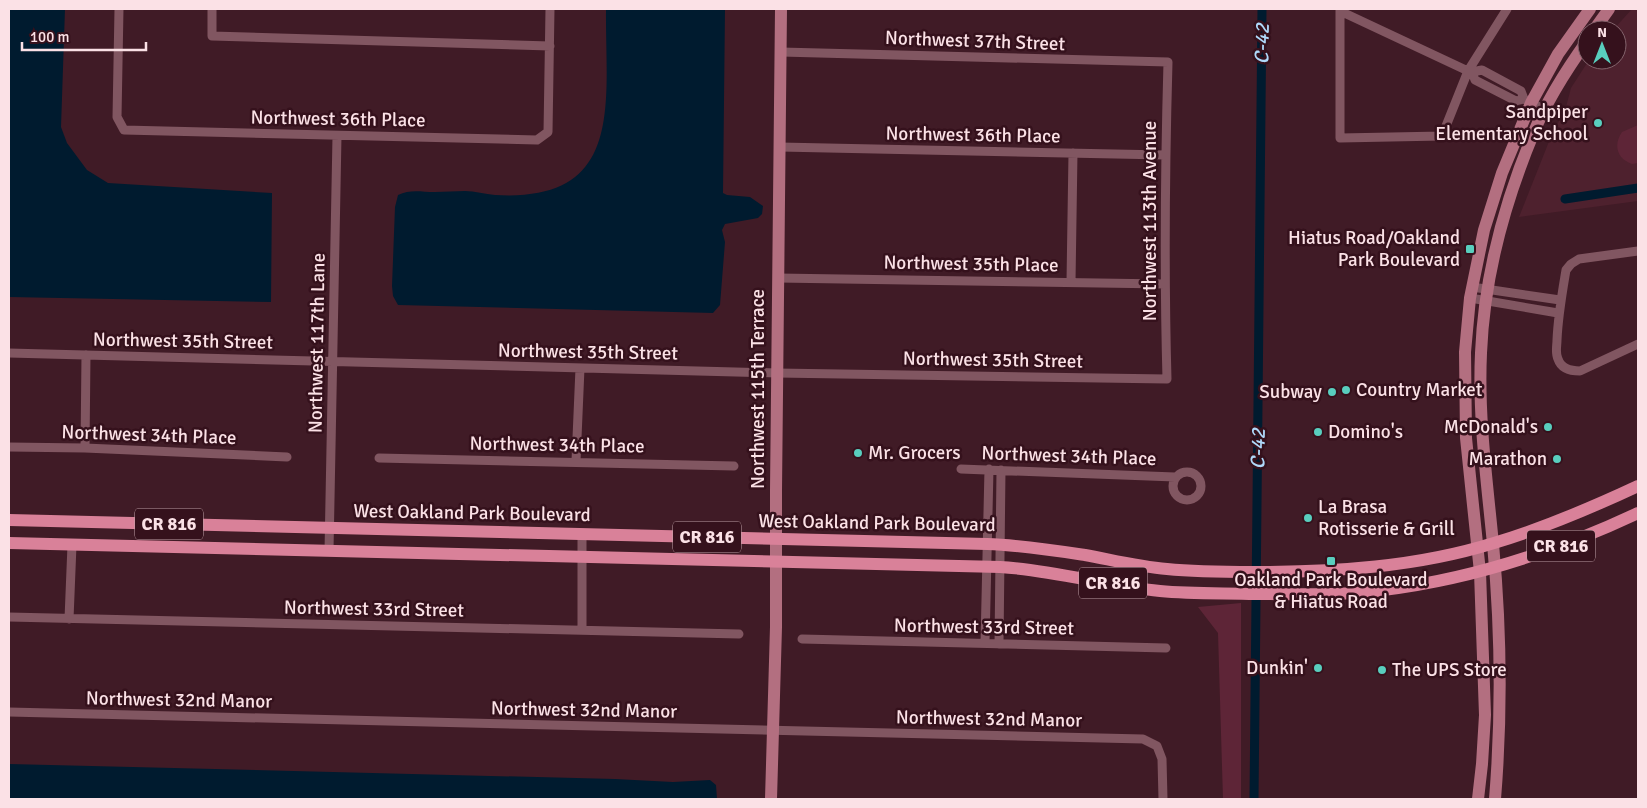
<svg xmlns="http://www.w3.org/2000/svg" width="1647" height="808" font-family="Signika,sans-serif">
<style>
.built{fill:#4e212e}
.green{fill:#5e2537}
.water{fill:#001b2f}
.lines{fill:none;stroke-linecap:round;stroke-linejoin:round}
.canal{stroke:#001b2f;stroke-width:9}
.street{stroke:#815661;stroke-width:9}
.secondary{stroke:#b36f80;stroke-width:12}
.primary{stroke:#d98199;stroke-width:12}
.poi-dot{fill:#59cebe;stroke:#35111c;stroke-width:2}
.labels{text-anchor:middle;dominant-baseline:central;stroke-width:5;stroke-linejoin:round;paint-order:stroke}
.shield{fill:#35111c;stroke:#c0a3a9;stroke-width:1}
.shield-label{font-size:18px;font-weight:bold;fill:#fbe1e6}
.street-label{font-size:19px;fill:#fbe1e6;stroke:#35111c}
.poi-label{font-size:19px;fill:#fbe1e6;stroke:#35111c;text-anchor:end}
.water-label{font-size:20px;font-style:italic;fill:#afd9fa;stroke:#35111c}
</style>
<rect width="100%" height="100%" fill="#401b26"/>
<!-- built -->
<path class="built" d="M1632 9H1638V201L1519 217 1550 139 1566 107 1571 88 1589 60H1617V30H1613Z"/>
<!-- green -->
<path class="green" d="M1638 125V163L1632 164C1617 159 1613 145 1622 132Z
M1241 603V799H1223L1218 633 1198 607Z"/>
<!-- water -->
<path class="water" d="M9 9H65L61 127 67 143 87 170 108 183 272 193 271 302 9 297Z
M606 9H725L723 193 727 195 750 197 763 206 762 214 758 218 725 224 722 230 725 242 720 305 713 313 398 305 393 296 392 286 395 207 398 195C410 189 421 192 435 192 445 192 455 191 465 191 475 191 485 194 495 195 626 203 605 102 606 9Z
M9 764 615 779 673 782 710 780 716 785 717 799H9Z"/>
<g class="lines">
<!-- canal -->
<path class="canal" d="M1565 199 1638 188
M1254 799 1262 9"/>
<!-- street -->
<path class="street" d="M119 9 117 117 124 130 537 140 548 132 550 9
M212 9V36L550 46
M1340 9V138L1442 136 1468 71 1507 9
M1340 11 1468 71 1472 72 1482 70 1521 91 1524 99
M1472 72 1475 80 1516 101 1524 99 1545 110
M780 147 1165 155
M1638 251 1579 259 1571 264 1566 270C1562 294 1558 316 1557 340 1557 346 1555 353 1558 359 1561 368 1570 371 1580 371L1638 344
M778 278 1165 284
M1071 282 1073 153
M1472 287 1560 300
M1470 298 1558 313
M9 353 777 373 1167 379C1164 273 1165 168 1168 62L781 52
M9 447 85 448 287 457
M85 448 86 355
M379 458 734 466
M576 461 580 368
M961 469 1175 477
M1173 486a14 14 0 1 1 28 0a14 14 0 1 1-28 0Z
M329 551 337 136
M9 617 739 634
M69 619 72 545
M582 630V534
M802 639 1166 648
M985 643 989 469
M999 644 1001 470
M9 712 1143 739 1157 746 1162 759 1163 799"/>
<!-- secondary -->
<path class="secondary" d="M1594 30 1609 9
M771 799 776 627V490L781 9
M1478 799 1482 764 1485 715 1480 572 1466 438 1465 352 1470 298 1484 230 1502 173 1531 103 1558 54 1590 9
M1495 799C1502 714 1501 629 1493 544 1487 481 1478 417 1481 353 1484 278 1505 201 1534 132 1547 100 1567 69 1587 41"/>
<!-- primary -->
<path class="primary" d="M9 520 987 544C1020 545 1052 550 1085 555 1112 560 1139 567 1167 569 1196 572 1225 572 1254 572 1335 572 1417 567 1494 543 1544 528 1591 508 1638 486
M9 543 1000 567C1054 570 1106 586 1160 591 1192 594 1223 593 1255 594 1297 594 1340 596 1383 590 1473 579 1557 551 1638 513"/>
</g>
<!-- markers -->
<g class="poi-dot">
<circle cx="1598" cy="123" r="5"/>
<rect x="1465" y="244" width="10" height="10" rx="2.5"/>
<circle cx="1346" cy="390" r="5"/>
<circle cx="1332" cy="392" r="5"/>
<circle cx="1548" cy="427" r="5"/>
<circle cx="1318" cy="432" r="5"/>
<circle cx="858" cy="453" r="5"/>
<circle cx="1557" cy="459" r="5"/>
<circle cx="1308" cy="518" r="5"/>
<rect x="1326" y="556" width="10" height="10" rx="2.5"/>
<circle cx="1318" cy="668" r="5"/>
<circle cx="1382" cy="670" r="5"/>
</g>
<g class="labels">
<!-- shield labels -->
<g class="shield">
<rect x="135" y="508.5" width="68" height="31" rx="4"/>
<rect x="673" y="521.5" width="68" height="31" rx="4"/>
<rect x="1527" y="530.5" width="68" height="31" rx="4"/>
<rect x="1079" y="567.5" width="68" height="31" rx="4"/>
</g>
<g class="shield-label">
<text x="169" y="524">CR 816</text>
<text x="707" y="537">CR 816</text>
<text x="1561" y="546">CR 816</text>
<text x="1113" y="583">CR 816</text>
</g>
<!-- street labels -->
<g class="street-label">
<text transform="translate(975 41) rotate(2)">Northwest 37th Street</text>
<text transform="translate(338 119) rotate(1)">Northwest 36th Place</text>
<text transform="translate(973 135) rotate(1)">Northwest 36th Place</text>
<text transform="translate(1150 221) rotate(-90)">Northwest 113th Avenue</text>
<text transform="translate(971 264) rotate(1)">Northwest 35th Place</text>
<text transform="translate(183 341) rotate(1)">Northwest 35th Street</text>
<text transform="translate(317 343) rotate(-89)">Northwest 117th Lane</text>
<text transform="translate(588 352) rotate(1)">Northwest 35th Street</text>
<text transform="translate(993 360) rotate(1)">Northwest 35th Street</text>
<text transform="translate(758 389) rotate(-90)">Northwest 115th Terrace</text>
<text transform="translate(149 435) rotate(2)">Northwest 34th Place</text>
<text transform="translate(557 445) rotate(1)">Northwest 34th Place</text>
<text transform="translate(1069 456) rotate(2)">Northwest 34th Place</text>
<text transform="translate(472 513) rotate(1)">West Oakland Park Boulevard</text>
<text transform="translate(877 523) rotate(1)">West Oakland Park Boulevard</text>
<text transform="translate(374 609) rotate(1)">Northwest 33rd Street</text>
<text transform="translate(984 627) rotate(1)">Northwest 33rd Street</text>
<text transform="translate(179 700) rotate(1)">Northwest 32nd Manor</text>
<text transform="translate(584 710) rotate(1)">Northwest 32nd Manor</text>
<text transform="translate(989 719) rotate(1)">Northwest 32nd Manor</text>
</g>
<!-- poi labels -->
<g class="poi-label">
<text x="1588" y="112">Sandpiper<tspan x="1588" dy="22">Elementary School</tspan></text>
<text x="1460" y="238">Hiatus Road/Oakland<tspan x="1460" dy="22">Park Boulevard</tspan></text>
<text x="1356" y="390" text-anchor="start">Country Market</text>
<text x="1322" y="392">Subway</text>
<text x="1538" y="427">McDonald's</text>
<text x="1328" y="432" text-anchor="start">Domino's</text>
<text x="868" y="453" text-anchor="start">Mr. Grocers</text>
<text x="1547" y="459">Marathon</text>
<text x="1318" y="507" text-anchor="start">La Brasa<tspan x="1318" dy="22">Rotisserie &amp; Grill</tspan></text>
<text x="1331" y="580" text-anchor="middle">Oakland Park Boulevard<tspan x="1331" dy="22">&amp; Hiatus Road</tspan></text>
<text x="1308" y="668">Dunkin'</text>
<text x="1392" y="670" text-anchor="start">The UPS Store</text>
</g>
<!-- water labels -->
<g class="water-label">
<text transform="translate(1262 44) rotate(-89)">C-42</text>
<text transform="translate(1258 449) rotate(-89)">C-42</text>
</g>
</g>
<!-- border -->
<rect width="1647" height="808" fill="none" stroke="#fbe1e6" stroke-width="20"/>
<!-- north arrow -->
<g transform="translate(1602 45)"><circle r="24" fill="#35111c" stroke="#84646d"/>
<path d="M0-4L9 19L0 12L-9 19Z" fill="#59cebe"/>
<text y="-8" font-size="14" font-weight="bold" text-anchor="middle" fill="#fbe1e6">N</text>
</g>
<!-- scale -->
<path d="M22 42v8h124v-8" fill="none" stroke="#fbe1e6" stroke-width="2.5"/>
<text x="30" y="42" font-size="15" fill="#fbe1e6" stroke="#35111c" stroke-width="4" paint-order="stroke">100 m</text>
</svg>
